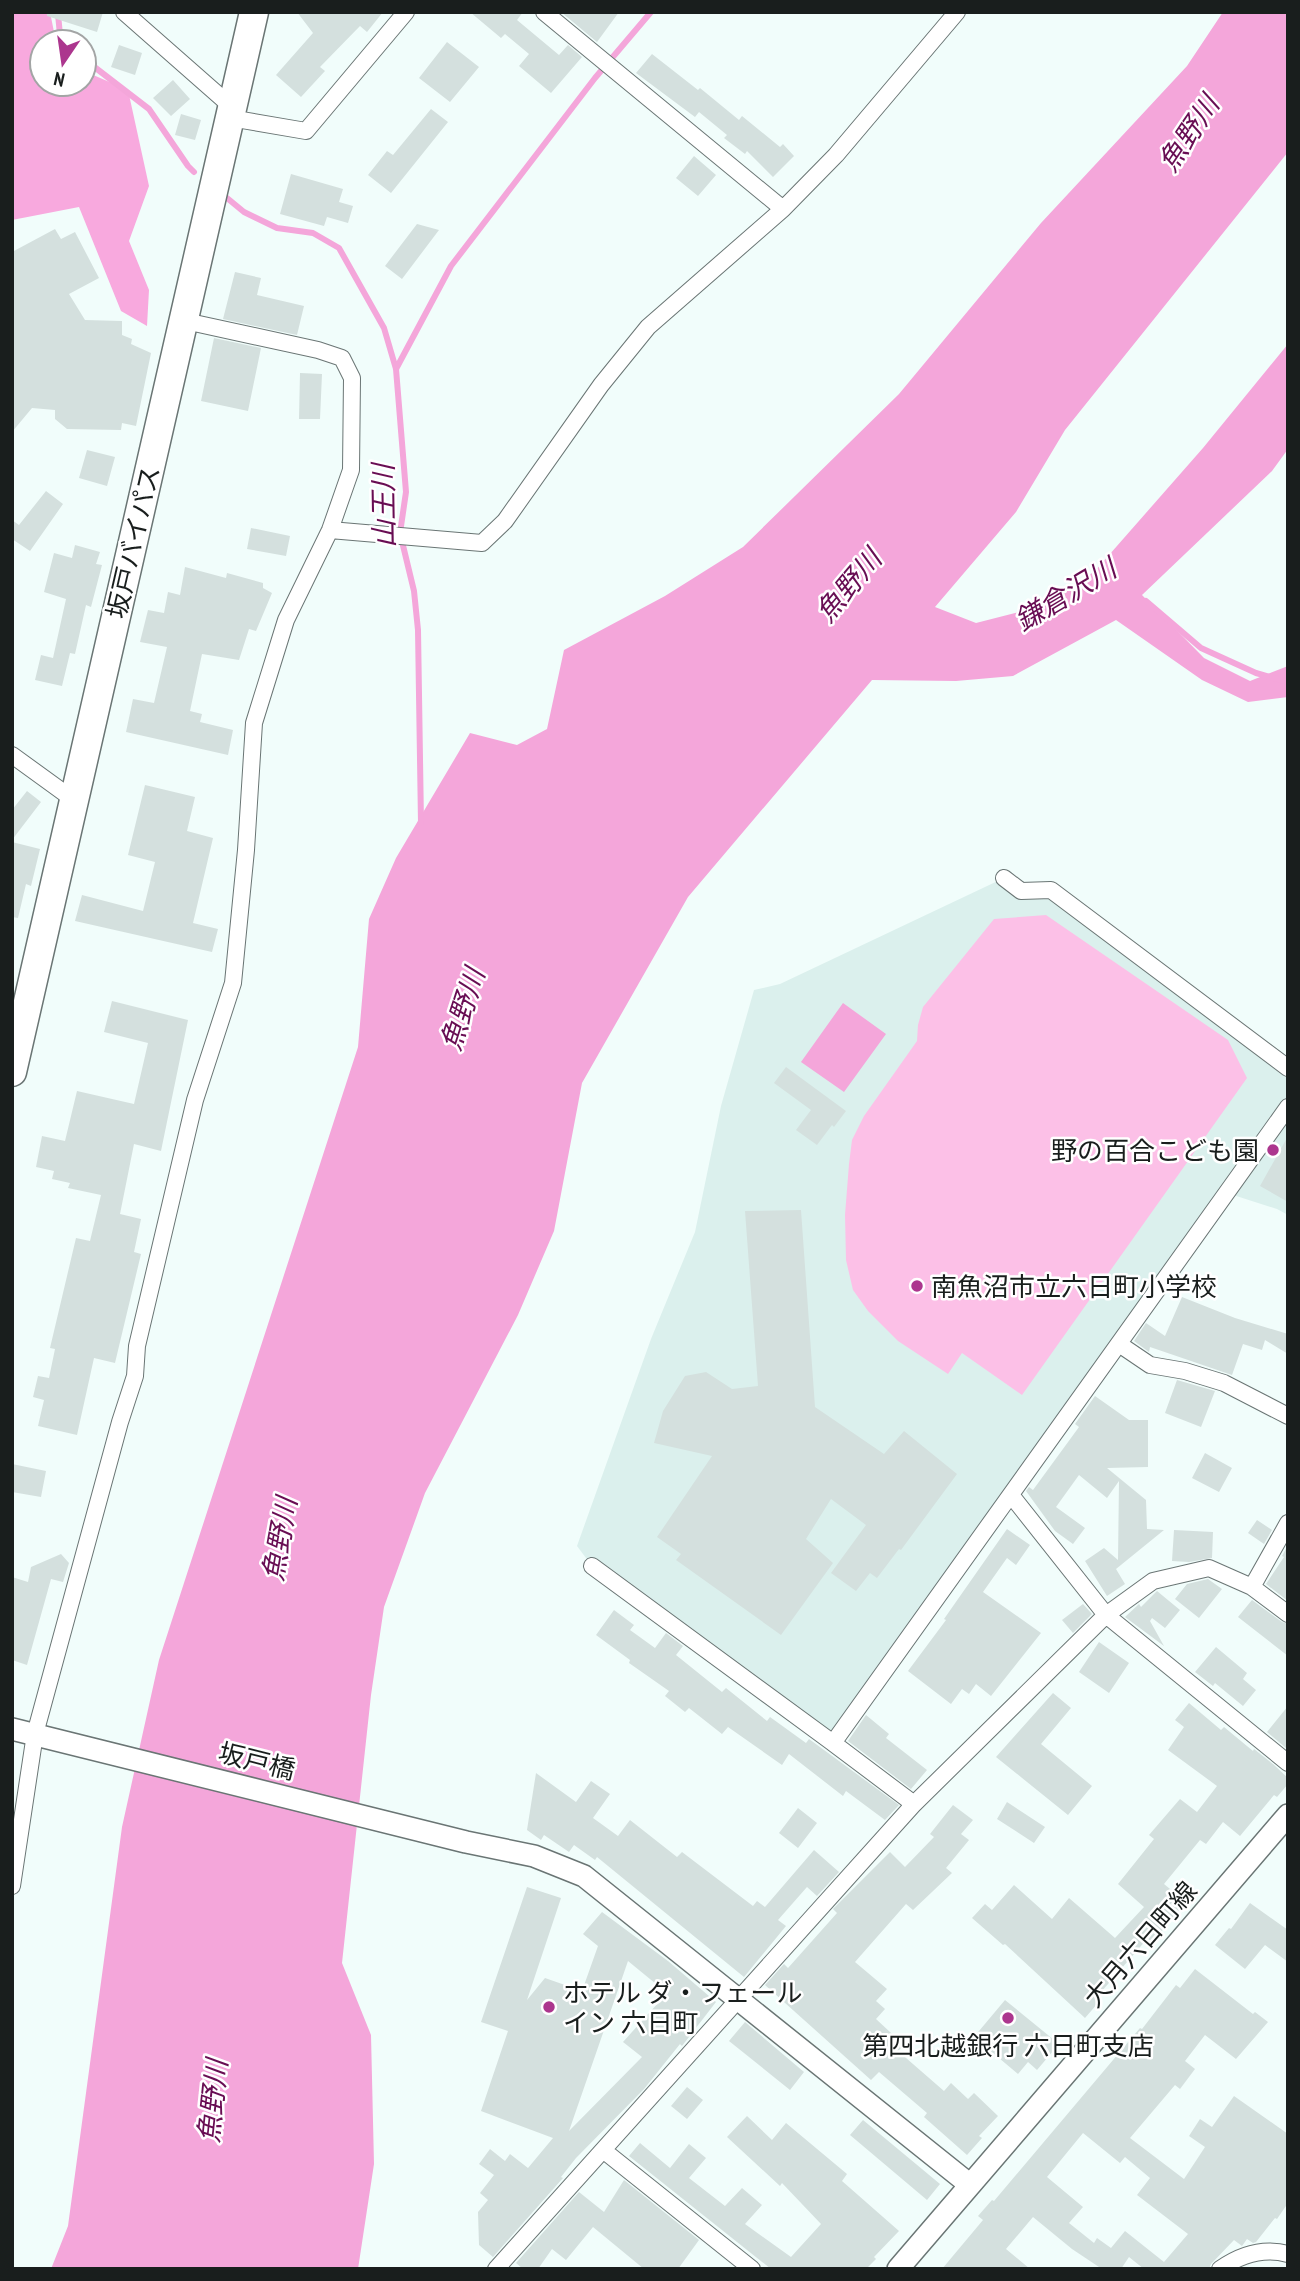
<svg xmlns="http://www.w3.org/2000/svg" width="1300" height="2281" font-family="'PT Sans Narrow','Noto Sans JP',sans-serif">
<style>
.built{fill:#dbf0ed}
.green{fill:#fcc0e7}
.forest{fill:#f8a9de}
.water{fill:#f4a6da}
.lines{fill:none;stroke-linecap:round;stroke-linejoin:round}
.stream{stroke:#f4a6da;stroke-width:6}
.building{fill:#d4e0de;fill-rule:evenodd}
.street-casing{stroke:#6a7574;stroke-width:18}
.secondary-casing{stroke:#6a7574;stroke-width:24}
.highway-casing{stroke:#6a7574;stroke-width:31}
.street{stroke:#fff;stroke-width:16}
.secondary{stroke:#fff;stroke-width:21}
.highway{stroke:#fff;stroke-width:28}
.poi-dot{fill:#ac368e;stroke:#fff;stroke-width:2.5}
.labels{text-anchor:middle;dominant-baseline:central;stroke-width:5;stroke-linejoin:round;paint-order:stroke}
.street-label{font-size:26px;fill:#191e1d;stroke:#fff}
.poi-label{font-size:26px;fill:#191e1d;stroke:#fff;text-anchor:start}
.water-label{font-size:28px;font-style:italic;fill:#680d53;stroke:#fff}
</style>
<rect width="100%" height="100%" fill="#f1fdfb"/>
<!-- built -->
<path class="built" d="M1004 878 1021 891 1051 890 1288 1068V1215L1277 1209 1227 1193 833 1743 592 1566 577 1546 651 1339 695 1232 721 1106 754 990 780 984Z"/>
<!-- green -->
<path class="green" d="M1046 915 1228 1040 1247 1078 1022 1395 962 1353 948 1374 898 1341 868 1311 853 1290 846 1260 845 1215 849 1164 852 1140 864 1116 917 1041 918 1025 923 1007 994 919Z"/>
<!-- forest -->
<path class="forest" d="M12 12H50L56 42H42V84H84V71L128 90 149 186 129 241 149 290 147 326 121 311 79 207 12 220Z"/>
<!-- water -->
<path class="water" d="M1223 12H1288V152L1065 430 1016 512 935 607 976 623 1042 606 1095 571 1203 448 1288 344V449L1272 471 1142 595 1204 658 1250 681 1288 666V697L1248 702 1202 680 1116 620 1013 676 956 681 872 680 688 897 582 1083 554 1231 518 1315 425 1493 384 1607 371 1695 342 1963 371 2035 374 2164 358 2269H51L68 2226 122 1827 159 1660 358 1047 369 919 396 858 470 733 517 745 547 729 564 650 665 596 743 547 899 394 1041 223 1187 66Z
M843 1003 886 1034 844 1092 801 1062Z"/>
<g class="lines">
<!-- stream -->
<path class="stream" d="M58 14 60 35 67 42
M84 59 149 109 188 166 194 172
M227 198 244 212 277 228 313 233 339 248 384 328 396 369 406 492 400 533 414 591 418 630 421 823
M396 369 451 266 595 78 651 12
M1146 601 1201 648 1256 673 1288 682"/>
</g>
<!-- building -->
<path class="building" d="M47 12H103L97 32 47 16Z
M297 12H383L367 32 360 26 320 67 325 71 301 97 276 75 313 33Z
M470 12H523L517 20 559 55 568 45 582 57 551 93 519 66 529 54 505 34 501 38Z
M561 12H619L597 42Z
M447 42 479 67 450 102 419 78Z
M119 45 142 53 135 75 111 67Z
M652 54 698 90 700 88 739 120 742 116 780 147 783 144 794 156 773 177 747 151 745 154 724 138 727 135 699 112 695 117 636 73Z
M173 80 190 99 171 116 153 98Z
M431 109 448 122 391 193 368 175 387 151 393 155Z
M181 114 201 120 195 140 175 135Z
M694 156 716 175 698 196 676 178Z
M291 174 343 189 339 202 353 206 348 223 327 217 324 226 280 214Z
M417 224 439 230 402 279 385 266Z
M55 229 61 239 75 232 99 278 69 294 85 320 122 321V335L132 339 131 344 151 353 136 426 122 423 121 430 67 429 55 419V410L32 408 12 432V252Z
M235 272 261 278 257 295 304 306 297 335 223 319Z
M214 338 261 348 248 411 201 401Z
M300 373 322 374 320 419H299Z
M87 450 115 457 107 486 79 478Z
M46 491 63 504 30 551 12 539V520L19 525Z
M251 528 290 536 286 556 247 549Z
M75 545 100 552 96 564 102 565 91 607 86 605 75 654 70 653 62 686 35 680 41 655 53 658 66 599 44 592 54 553 72 558Z
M185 567 226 578 227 573 263 583V588L272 593 256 631 249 629 239 660 202 654 190 711 202 714 200 722 233 730 228 755 126 732 133 699 154 703 167 647 140 642 148 610 164 613 168 592 180 595Z
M145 785 195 797 187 831 213 838 193 923 218 929 212 952 75 921 82 895 143 911 155 862 128 855Z
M27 791 41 802 12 840V810Z
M12 842 40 849 31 886 26 884 18 918 12 917Z
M112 1001 188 1020 161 1151 134 1144 120 1214 141 1219 134 1252 141 1254 115 1363 94 1358 77 1435 38 1426 44 1400 33 1397 38 1376 49 1378 55 1349 50 1348 76 1238 90 1241 101 1195 68 1188 70 1183 52 1179 54 1171 36 1167 42 1136 65 1141 77 1091 134 1104 148 1043 104 1032Z
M786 1067 846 1111 834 1127 832 1125 817 1145 796 1130 811 1110 774 1083Z
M1288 1136V1202L1260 1186Z
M801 1210 815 1407 884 1454 904 1431 957 1474 901 1550 899 1549 877 1578 870 1573 856 1591 831 1573 866 1525 831 1499 806 1539 833 1563 781 1635 676 1560 681 1554 657 1537 712 1456 654 1443 663 1411 685 1376 706 1372 732 1389 758 1386 745 1211Z
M1182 1297 1235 1318 1288 1334V1354L1265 1340 1262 1350 1243 1344 1232 1375 1150 1347 1149 1352 1134 1341 1146 1323 1165 1336Z
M1177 1380 1215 1391 1201 1427 1165 1413Z
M1095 1396 1129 1420H1148V1467L1107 1468 1146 1500 1147 1529 1164 1530 1116 1569 1125 1584 1107 1596 1085 1561 1104 1548 1118 1560 1119 1481 1107 1498 1079 1475 1056 1507 1085 1528 1073 1544 1055 1531 1026 1491 1029 1487 1033 1490 1079 1427 1075 1424Z
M1205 1453 1232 1468 1219 1492 1192 1478Z
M12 1464 46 1471 41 1497 12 1492Z
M1257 1520 1272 1530 1264 1544 1248 1533Z
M1007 1529 1030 1545 1016 1565 1007 1558 983 1592 1041 1633 991 1696 976 1684 969 1694 962 1689 951 1704 908 1671 946 1620 944 1619Z
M1174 1530 1213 1532 1212 1558 1189 1562 1172 1561Z
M1288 1545V1601L1266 1584 1284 1557 1282 1556Z
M61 1554 69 1563 63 1582 51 1579 27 1665 12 1660V1577L28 1582 31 1567Z
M1208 1579 1222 1589 1199 1618 1175 1599 1187 1584Z
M1157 1591 1180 1610 1165 1628 1152 1618 1150 1621 1164 1646 1125 1617 1139 1604 1141 1607Z
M1252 1600 1282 1622 1288 1624V1656L1238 1617Z
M1083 1604 1092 1614 1073 1633 1062 1620Z
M614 1610 634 1625 630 1630 655 1648 666 1633 683 1646 676 1655 722 1692 726 1688 767 1721 770 1717 806 1743 809 1739 899 1805 885 1820 846 1791 843 1796 789 1754 782 1765 728 1727 722 1734 689 1708 685 1712 665 1696 669 1691 629 1663 630 1660 596 1635Z
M1099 1642 1129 1663 1109 1693 1079 1672Z
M1216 1647 1247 1673 1243 1679 1256 1690 1243 1706 1215 1683 1213 1686 1195 1672Z
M1053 1693 1071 1708 1041 1744 1092 1786 1068 1815 996 1757Z
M1189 1703 1221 1730 1224 1727 1253 1751 1254 1749 1273 1764 1288 1778V1784L1277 1797 1274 1795 1240 1836 1223 1822 1206 1844 1200 1840 1164 1884 1187 1903 1151 1943 1147 1939 1095 1999 1098 2003 1085 2018 1005 1944 1003 1945 972 1918 985 1904 992 1910 1014 1885 1052 1919 1069 1898 1115 1938 1144 1907 1118 1884 1154 1839 1149 1835 1180 1799 1197 1812 1217 1786 1168 1750 1184 1727 1175 1720Z
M1288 1706V1746L1286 1748 1267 1732Z
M866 1715 889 1734 886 1738 927 1770 911 1789 848 1741Z
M536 1773 576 1802 591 1781 610 1794 593 1818 618 1836 630 1820 677 1857 682 1852 753 1906 757 1901 765 1907 814 1850 839 1872 817 1896 807 1887 778 1920 786 1926 744 1977 597 1857 595 1860 574 1845 569 1852 544 1835 541 1840 527 1830Z
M1007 1802 1045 1827 1034 1843 997 1819Z
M953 1805 973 1820 961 1834 969 1840 946 1868 952 1873 913 1910 906 1904 855 1962 887 1989 876 2001 885 2009 876 2019 904 2045 898 2051 944 2091 951 2083 968 2099 974 2093 998 2116 979 2136 982 2138 967 2155 924 2117 927 2113 879 2072 871 2080 765 1985 784 1964 788 1968 837 1913 833 1909 890 1852 905 1867 934 1837 930 1834Z
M798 1808 817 1823 798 1848 779 1833Z
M527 1887 561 1898 527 2000 545 1978 582 1991 598 1946 583 1934 602 1912 668 1961 716 2002 682 2046 680 2044 644 2089 576 2158 561 2177 563 2178 493 2257 479 2245 478 2212 488 2200 480 2193 494 2175 479 2164 490 2149 505 2161 510 2154 528 2168 553 2138 481 2111 508 2031 481 2022ZM628 1961 667 1993 623 2042 642 2057 569 2131Z
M1250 1903 1288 1930V1962L1265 1945 1245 1969 1215 1945 1229 1928 1231 1929Z
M1195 1969 1253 2014 1255 2012 1268 2022 1236 2059 1205 2035 1185 2061 1195 2069 1180 2089 1175 2085 1130 2138 1184 2179 1205 2147 1189 2136 1200 2119 1212 2127 1234 2096 1288 2134V2203L1277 2219 1275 2218 1256 2242 1253 2243 1247 2239 1242 2246 1234 2240 1211 2264 1209 2269H1144L1129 2257 1121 2269H1102L1072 2249 1033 2217 1006 2249 1030 2269H942L983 2220 978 2216 992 2200 994 2201 1140 2028 1142 2029 1176 1985 1180 1988ZM1083 2133 1120 2163 1125 2157 1150 2178 1137 2195 1188 2234 1164 2262 1125 2231 1111 2248 1097 2238 1094 2243 1069 2223 1083 2207 1047 2177Z
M1005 2000 1059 2044 1037 2070 1028 2062 1018 2074 974 2037Z
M745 2022 804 2072 790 2090 729 2041Z
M687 2087 703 2100 687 2119 671 2106Z
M747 2116 772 2140 786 2123 847 2174 842 2181 899 2231 874 2257 876 2259 866 2269H771L629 2156 640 2143 670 2168 689 2144 706 2158 689 2178 725 2206 742 2188 762 2205 745 2224 791 2257 821 2224 782 2183 780 2186 727 2137Z
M863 2120 940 2184 927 2200 850 2135Z
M624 2180 699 2240 678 2269H644L593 2227 566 2260 552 2249 538 2269H523L516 2263 579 2192 604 2212Z"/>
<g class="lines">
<!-- street casing -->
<g class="street-casing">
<path id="street" d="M124 12 232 107
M544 12 783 209
M230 118 306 131 406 12
M330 530 482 543 505 521 601 385 648 327 783 209 836 155 957 12
M12 755 74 800
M1004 878 1021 891 1051 890 1288 1068
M1119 1344 1150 1365 1185 1371 1224 1383 1288 1416
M1011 1495 1106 1615 1288 1763
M592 1566 833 1743
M1252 1587 1288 1523
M914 1804 833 1743 1288 1107
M12 1886 35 1734 120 1422 135 1376 137 1346 195 1100 233 983 246 850 254 723 286 620 330 530 351 470 352 378 342 358 318 350 185 321
M603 2150 752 2269
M496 2269 914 1804 1106 1615 1153 1581 1209 1568 1252 1587 1288 1614
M1220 2269C1240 2255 1263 2247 1288 2254"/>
</g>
<!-- secondary casing -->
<g class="secondary-casing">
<path id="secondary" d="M12 1729 466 1842 534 1856 584 1876 969 2184
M898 2269 1288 1815"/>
</g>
<!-- highway casing -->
<g class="highway-casing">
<path id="highway" d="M12 1072 254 12"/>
</g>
<!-- street -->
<use href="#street" class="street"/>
<!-- secondary -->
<use href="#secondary" class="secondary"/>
<!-- highway -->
<use href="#highway" class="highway"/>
</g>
<!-- markers -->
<g class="poi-dot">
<circle cx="1273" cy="1150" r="7"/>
<circle cx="917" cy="1286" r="7"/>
<circle cx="549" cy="2007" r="7"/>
<circle cx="1008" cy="2018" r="7"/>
</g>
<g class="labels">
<!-- street labels -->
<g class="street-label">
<text transform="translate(133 542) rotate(-77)">坂戸バイパス</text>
<text transform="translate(257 1761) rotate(14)">坂戸橋</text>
<text transform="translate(1140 1944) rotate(-49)">大月六日町線</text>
</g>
<!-- poi labels -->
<g class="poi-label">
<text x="1259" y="1150" text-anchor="end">野の百合こども園</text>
<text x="931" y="1286">南魚沼市立六日町小学校</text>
<text x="563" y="1992">ホテル ダ・フェール<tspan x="563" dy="30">イン 六日町</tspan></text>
<text x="1008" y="2045" text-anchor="middle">第四北越銀行 六日町支店</text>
</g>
<!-- water labels -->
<g class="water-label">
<text transform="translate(1188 133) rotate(-56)">魚野川</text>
<text transform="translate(383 506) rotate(-91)">山王川</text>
<text transform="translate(848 585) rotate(-50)">魚野川</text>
<text transform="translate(1065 594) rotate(-31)">鎌倉沢川</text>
<text transform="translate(462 1009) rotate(-72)">魚野川</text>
<text transform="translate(279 1539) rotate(-80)">魚野川</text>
<text transform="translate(212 2101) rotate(-84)">魚野川</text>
</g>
</g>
<!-- border -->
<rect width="1300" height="2281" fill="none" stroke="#191e1d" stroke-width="28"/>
<!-- north arrow -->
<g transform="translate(63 63) rotate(193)"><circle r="33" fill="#ffffff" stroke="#a3a5a5" stroke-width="2"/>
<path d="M0-5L12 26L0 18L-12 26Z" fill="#ac368e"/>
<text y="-10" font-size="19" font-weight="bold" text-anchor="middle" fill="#191e1d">N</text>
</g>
</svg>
